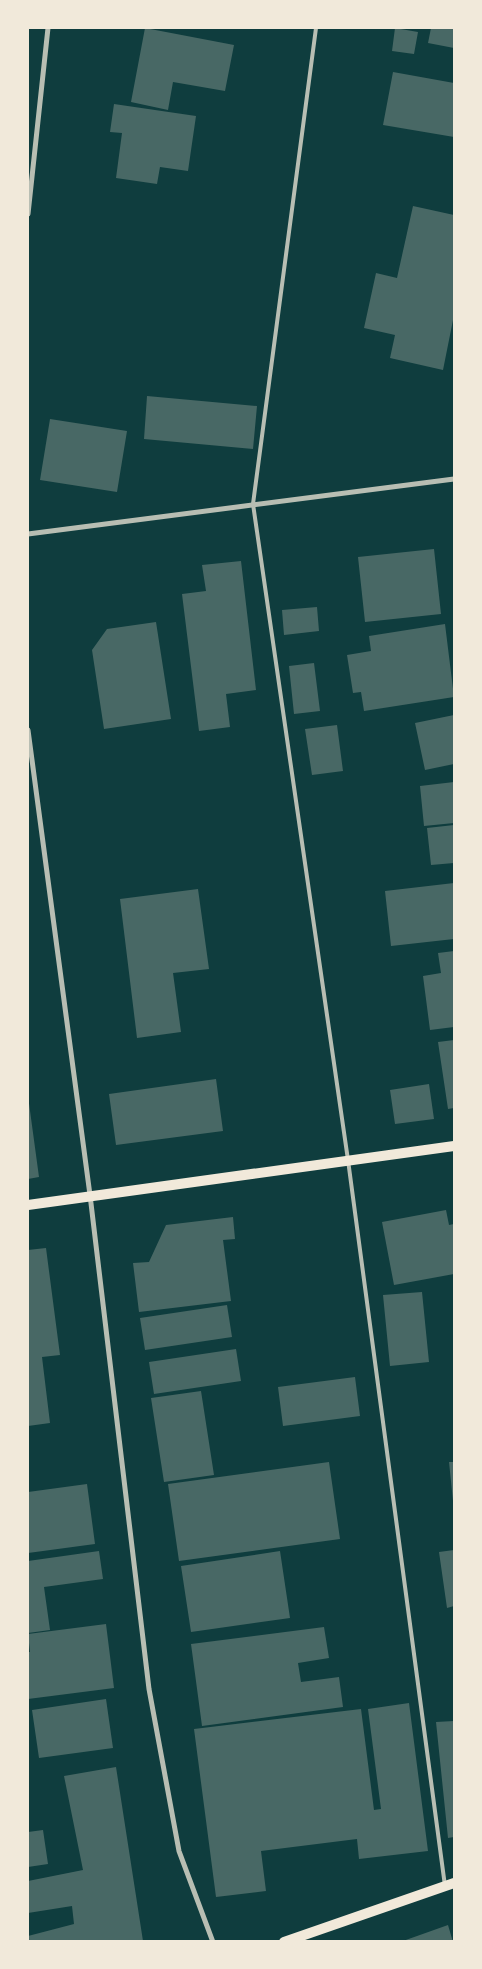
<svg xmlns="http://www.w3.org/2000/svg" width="482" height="1969" font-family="Overpass,sans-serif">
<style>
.building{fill:#486865}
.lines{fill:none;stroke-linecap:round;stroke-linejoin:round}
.service{stroke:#b8beb3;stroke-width:4}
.minor{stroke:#b8beb3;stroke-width:5}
.secondary{stroke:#f1e9da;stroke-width:10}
</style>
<rect width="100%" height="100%" fill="#0f3d3e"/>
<!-- building -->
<path class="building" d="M145 28 234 45 225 91 173 82 168 110 131 102Z
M395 28 418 32 414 54 392 51Z
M431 28H454V48L428 43Z
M393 72 454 83V137L383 125Z
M114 104 196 116 188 171 160 167 157 184 116 178 122 133 110 132Z
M413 206 454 215V315L443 370 390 358 395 335 364 328 376 273 397 278Z
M147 396 257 406 253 449 144 439Z
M50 419 127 431 117 492 40 480Z
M434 549 441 614 365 622 358 557Z
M241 561 256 690 226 694 230 727 199 731 182 594 206 591 202 565Z
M317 607 319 631 284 635 282 610Z
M156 622 171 719 104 729 92 650 107 629Z
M445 624 454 697 364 711 361 692 353 693 347 655 371 651 369 636Z
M314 663 320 711 294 714 289 666Z
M454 715V764L425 770 415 723Z
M337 725 343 771 312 775 305 729Z
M454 782V823L424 826 420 786Z
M454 825V863L431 865 427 828Z
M454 883V939L391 946 385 891Z
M198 889 209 969 173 973 181 1032 137 1038 120 899Z
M454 951V1027L430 1030 423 976 441 973 438 953Z
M454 1040V1108L448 1109 438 1042Z
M216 1079 223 1131 116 1145 109 1094Z
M429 1084 434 1119 395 1124 390 1090Z
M28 1096 39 1177 28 1179Z
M446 1210 449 1225 454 1224V1274L394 1285 382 1222Z
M233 1217 235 1239 223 1240 231 1301 139 1312 133 1263 149 1262 166 1225Z
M46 1248 60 1355 42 1357 50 1423 28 1426V1250Z
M422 1292 429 1362 390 1366 383 1295Z
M227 1305 232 1337 145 1350 140 1318Z
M236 1349 241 1381 154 1394 149 1362Z
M355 1377 360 1416 283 1426 278 1387Z
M201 1391 214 1475 164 1482 151 1398Z
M329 1462 340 1539 179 1561 168 1484Z
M449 1462H454V1500L453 1501Z
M87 1484 95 1544 28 1553V1492Z
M454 1550V1606L447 1608 439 1552Z
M99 1551 103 1579 44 1587 50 1630 28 1633V1561Z
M280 1551 290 1618 191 1632 181 1566Z
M106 1624 114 1688 28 1699V1652H30L28 1634Z
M324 1627 329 1658 298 1663 301 1682 339 1677 343 1707 202 1726 191 1644Z
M106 1699 113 1748 39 1758 32 1710Z
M409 1703 428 1851 359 1859 357 1839 261 1851 266 1891 216 1897 194 1729 361 1709 374 1810 381 1809 368 1709Z
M454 1721V1837L448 1838 436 1722Z
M116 1767 143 1941 28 1942V1936L74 1924 72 1906 28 1913V1881L83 1870 64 1776Z
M43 1830 48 1864 28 1867V1832Z
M448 1925 453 1942H403V1941Z"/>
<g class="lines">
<!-- service -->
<path class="service" d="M316 28 253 504 348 1160 445 1886"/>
<!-- minor -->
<path class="minor" d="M28 214 48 28
M28 534 454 479
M28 730 90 1195 149 1689 179 1851 213 1942"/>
<!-- secondary -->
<path class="secondary" d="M28 1205 454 1146
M284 1942 454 1883"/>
</g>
<!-- border -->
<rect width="482" height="1969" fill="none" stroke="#f1e9da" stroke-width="58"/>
</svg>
